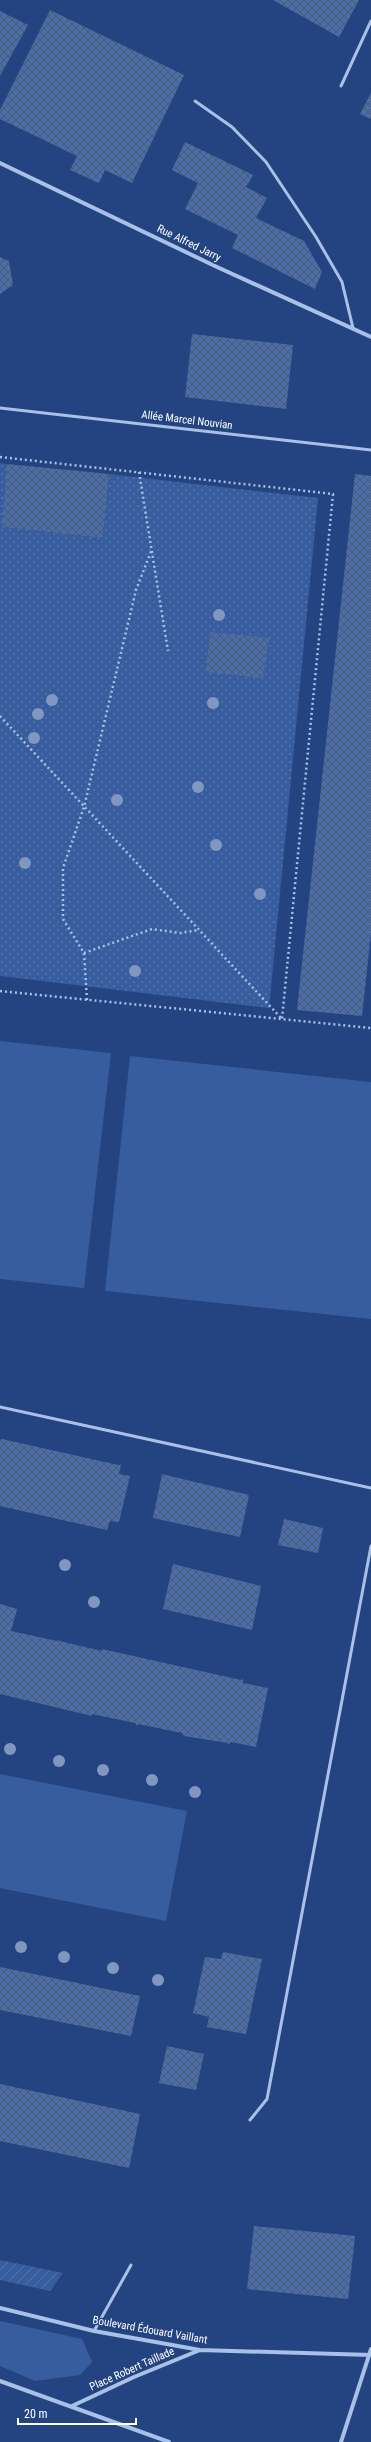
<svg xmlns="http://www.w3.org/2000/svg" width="371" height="2442" font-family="'Roboto Condensed',sans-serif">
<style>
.grass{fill:#375d9e}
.park{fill:url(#park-dots)}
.garden{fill:url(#garden-furrows)}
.building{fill:url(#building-cross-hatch)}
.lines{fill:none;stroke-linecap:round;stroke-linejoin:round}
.path{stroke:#a9c0e7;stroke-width:2.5;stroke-dasharray:2 3;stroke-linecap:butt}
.service{stroke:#a9c0e7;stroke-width:3}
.minor{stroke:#a9c0e7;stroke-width:4}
.tree{fill:#8098c0}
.labels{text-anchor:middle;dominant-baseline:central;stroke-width:3;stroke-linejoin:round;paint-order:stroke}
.street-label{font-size:11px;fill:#fff;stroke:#234480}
</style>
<defs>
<pattern id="park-dots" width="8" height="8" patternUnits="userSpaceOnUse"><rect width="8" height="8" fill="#375d9e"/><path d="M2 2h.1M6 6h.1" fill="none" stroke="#5575ad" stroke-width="1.8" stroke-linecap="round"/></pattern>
<pattern id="garden-furrows" width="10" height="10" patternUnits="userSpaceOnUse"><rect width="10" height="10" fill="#375d9e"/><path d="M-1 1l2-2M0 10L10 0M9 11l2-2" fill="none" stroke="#5575ad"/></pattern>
<pattern id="building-cross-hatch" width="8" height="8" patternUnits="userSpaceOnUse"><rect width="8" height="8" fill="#4b6ea9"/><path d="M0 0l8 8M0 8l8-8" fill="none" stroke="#4c5a71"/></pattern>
</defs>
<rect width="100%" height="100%" fill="#234480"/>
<!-- grass -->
<path class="grass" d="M0 1041 111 1053 84 1288 0 1279Z
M130 1056 371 1082V1319L105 1291Z
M0 1774 187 1811 166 1921 0 1888Z
M0 2321 82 2339 92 2362 80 2375 35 2381 0 2366Z"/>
<!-- park -->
<path class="park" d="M0 463 7 464 3 527 103 538 109 474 318 498 269 1008 0 976Z"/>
<!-- garden -->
<path class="garden" d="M0 2260 63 2273 50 2291 0 2280Z"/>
<!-- building -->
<path class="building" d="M273 0H359L339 37Z
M50 10 184 75 132 183 105 170 99 183 70 170 77 156 0 119V110Z
M0 11 28 25 0 76Z
M371 93V119L360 114Z
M185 142 253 175 246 187 267 198 256 218 304 241 322 272 315 289 232 248 238 235 185 209 198 183 172 170Z
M0 257 9 261 13 285 0 294Z
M192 334 293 345 286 409 185 397Z
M7 464 109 474 103 538 2 527Z
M355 474 371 476V933L362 1016 297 1010Z
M210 632 269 638 263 678 206 672Z
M2 1439 118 1465 121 1464 119 1474 130 1476 119 1522 110 1521 107 1530 0 1506V1440Z
M162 1474 249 1495 240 1537 153 1518Z
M284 1519 323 1528 318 1553 278 1545Z
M173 1564 261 1586 252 1630 163 1609Z
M0 1604 17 1609 11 1631 57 1641 59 1640V1641L102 1651V1649L241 1680 243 1679V1683L268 1688 256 1747 231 1742 228 1745V1743L184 1736 182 1733 138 1724V1726L135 1723 92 1714V1716L0 1694Z
M223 1952 262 1959 246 2034 207 2027 209 2017 193 2013 205 1957 221 1959Z
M0 1967 140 1996 131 2036 0 2010Z
M167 2046 204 2054 196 2090 159 2083Z
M0 2084 140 2114 129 2168 0 2141Z
M254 2226 355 2236 348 2299 247 2289Z"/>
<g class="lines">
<!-- path -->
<path class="path" d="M0 457 333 494 282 1019
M139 472 168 651
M0 716 282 1019
M84 953 152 929 180 933 199 930
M0 991 371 1028
M87 1000 84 953 63 919V868L84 807 136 590 152 549"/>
<!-- service -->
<path class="service" d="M341 86 371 21
M195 101 232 127 266 162 316 237 342 282 353 328
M0 408 371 450
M0 1407 371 1488
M250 2120 267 2099 371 1546
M94 2331 131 2265"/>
<!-- minor -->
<path class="minor" d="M0 163 217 267 371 337
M0 2308 94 2331 200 2350 371 2355
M0 2381 169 2442
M72 2406 134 2377 200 2350
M341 2442 371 2349"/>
</g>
<!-- trees -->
<g class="tree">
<circle cx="219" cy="615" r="6"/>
<circle cx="52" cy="700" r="6"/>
<circle cx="213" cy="703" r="6"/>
<circle cx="38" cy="714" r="6"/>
<circle cx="34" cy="738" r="6"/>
<circle cx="198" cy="787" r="6"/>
<circle cx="117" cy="800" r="6"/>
<circle cx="216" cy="845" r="6"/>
<circle cx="25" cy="863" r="6"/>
<circle cx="260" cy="894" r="6"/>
<circle cx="135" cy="971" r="6"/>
<circle cx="65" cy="1565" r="6"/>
<circle cx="94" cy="1602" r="6"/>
<circle cx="10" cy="1749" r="6"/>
<circle cx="59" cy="1761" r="6"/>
<circle cx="103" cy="1770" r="6"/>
<circle cx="152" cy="1780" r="6"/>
<circle cx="195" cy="1792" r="6"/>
<circle cx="21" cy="1947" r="6"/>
<circle cx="64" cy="1957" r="6"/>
<circle cx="113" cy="1968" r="6"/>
<circle cx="158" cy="1980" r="6"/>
</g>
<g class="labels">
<!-- street labels -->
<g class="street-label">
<text transform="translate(189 243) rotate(26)">Rue Alfred Jarry</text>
<text transform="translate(187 420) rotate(7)">Allée Marcel Nouvian</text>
<text transform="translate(150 2330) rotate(10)">Boulevard Édouard Vaillant</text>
<text transform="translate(132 2369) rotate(-24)">Place Robert Taillade</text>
</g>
</g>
<!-- scale -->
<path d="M18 2418v6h118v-6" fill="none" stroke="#ffffff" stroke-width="2"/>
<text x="24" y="2418" font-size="12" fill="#ffffff" stroke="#234480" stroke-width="3" paint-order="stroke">20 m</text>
</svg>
